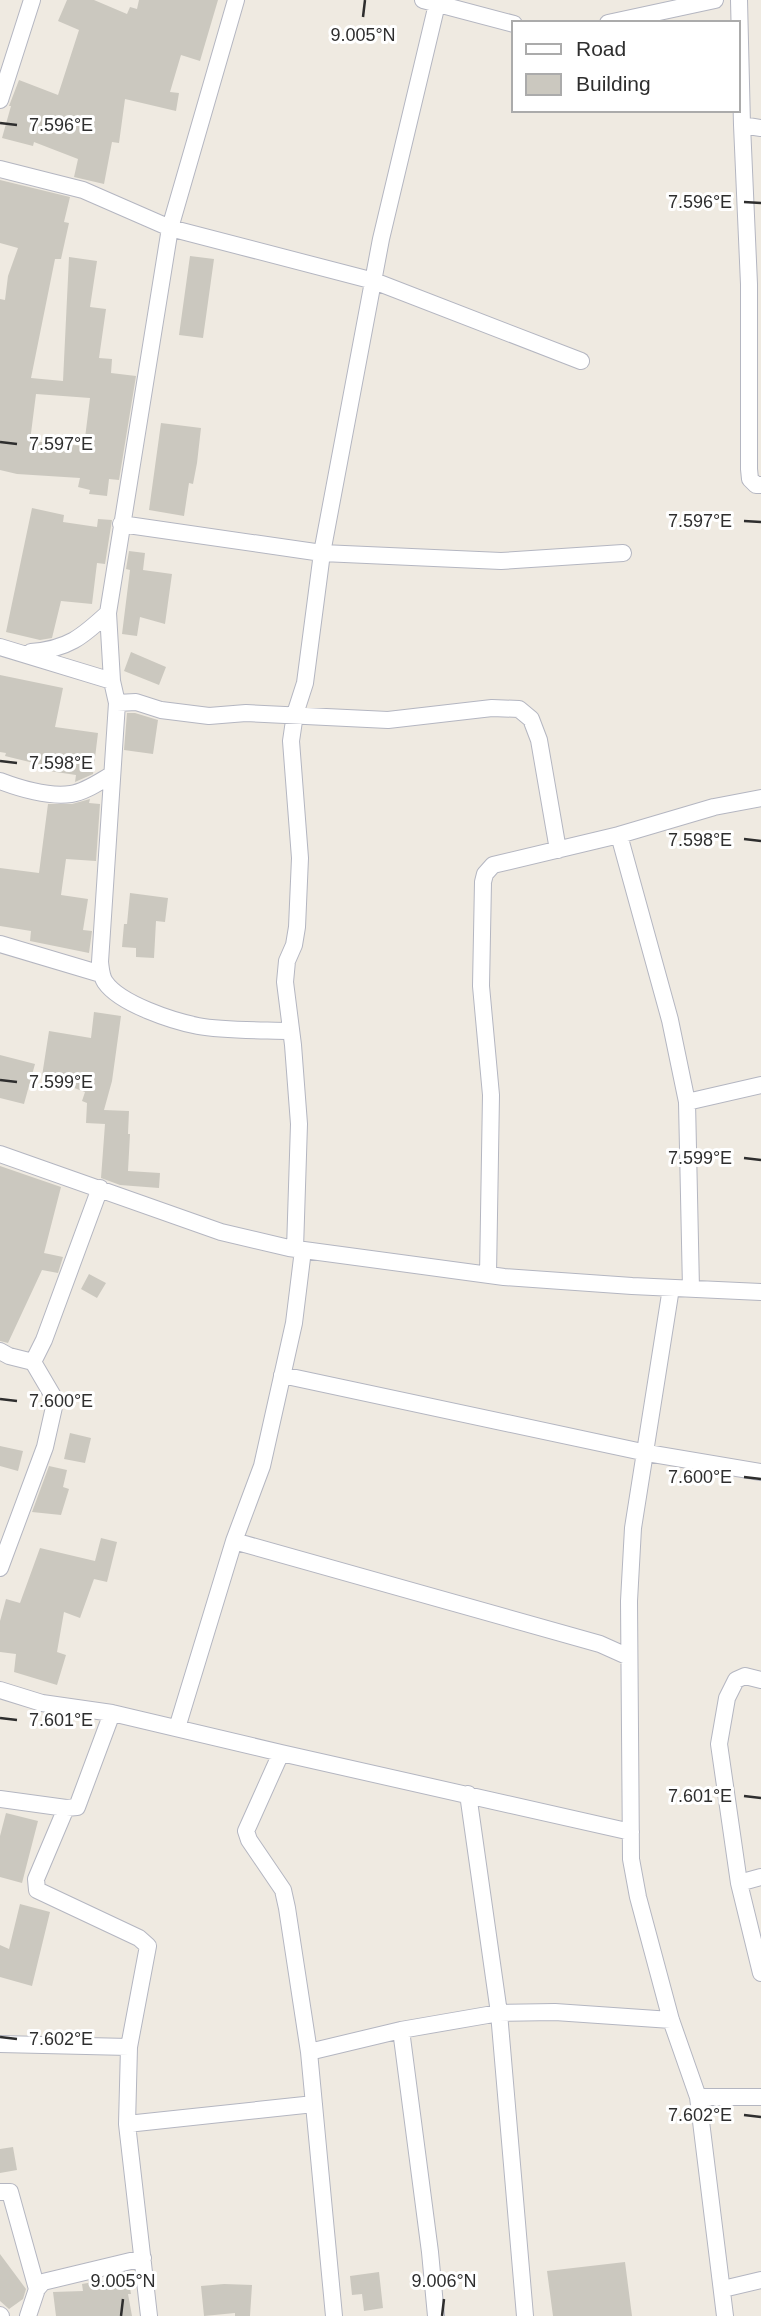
<svg xmlns="http://www.w3.org/2000/svg" width="761" height="2316" font-family="Helvetica,sans-serif">
<style>
.building{fill:#cbc8bf;fill-rule:evenodd}
.lines{fill:none;stroke-linecap:round;stroke-linejoin:round}
.street-casing{stroke:#b4b6c1;stroke-width:18}
.street{stroke:#fff;stroke-width:16}
.ticks{fill:none;stroke:#2e2e2e;stroke-width:2.5}
.ticks-label{font-size:18px;text-anchor:middle;fill:#2e2e2e;stroke:#fff;stroke-width:6;stroke-linejoin:round;paint-order:stroke}
</style>
<rect width="100%" height="100%" fill="#efeae1"/>
<!-- building -->
<path class="building" d="M67 0H94L127 14 130 7 137 9 139 0H218L200 61 181 55 170 92 179 93 176 111 125 99 119 143 112 142 104 184 74 177 78 159 34 142 33 146 2 138 11 106H9L19 80 58 95 79 30 58 21Z
M0 180 70 197 64 222 69 223 61 259H55L31 378 63 381 69 257 97 261 90 307 106 309 99 358 112 359 111 373 136 376 119 480 109 479 107 496 89 494 90 490 78 487 80 478 17 474 0 470V299L5 300 8 276 18 248 0 243ZM36 394 90 398 84 446 30 441Z
M190 256 214 259 203 338 179 335Z
M161 423 201 428 197 463 193 484 189 483 184 516 149 510Z
M32 508 64 515 63 522 97 527 98 519 112 520 105 564 97 563 92 604 61 601 52 638 40 640 6 632Z
M129 551 145 553 143 570 172 574 165 624 140 617 137 636 122 634 130 570 126 569Z
M131 652 166 667 159 685 124 671Z
M0 675 63 688 55 727 98 733 93 774 75 782 76 775 49 771 50 767 5 756 6 753 0 752Z
M127 713H135L158 720 153 754 124 750Z
M90 799 89 803 100 804 96 861 66 859 61 895 88 899 83 930 92 931 89 953 30 941 31 931 0 926V868L39 873 48 804H72Z
M130 893 168 898 165 922 156 921 154 958 136 957V948L122 947 124 924H127Z
M94 1012 121 1016 112 1081 104 1110 129 1111 128 1134H130L128 1171 160 1173 159 1188 120 1185 101 1178 105 1124 86 1123 87 1103 82 1101 85 1092 42 1076 49 1031 91 1038Z
M0 1055 35 1064 24 1104 0 1098Z
M0 1166 61 1187 44 1253 63 1257 58 1273 42 1270 8 1343 0 1341Z
M89 1274 106 1283 97 1298 81 1289Z
M70 1433 91 1438 85 1463 64 1459Z
M0 1446 23 1451 18 1471 0 1466Z
M49 1466 67 1470 63 1487 69 1489 61 1515 32 1512Z
M101 1538 117 1542 107 1582 94 1579 80 1618 64 1612 57 1652 66 1655 57 1685 14 1672 16 1654 0 1652V1621L6 1599 20 1603 40 1548 95 1561Z
M6 1813 38 1821 22 1883 0 1877V1836Z
M20 1904 50 1912 32 1986 0 1977V1945L9 1949Z
M13 2147 17 2170 0 2173V2149Z
M0 2254 26 2289 23 2299 9 2309 0 2301Z
M625 2262 632 2316H553L547 2271Z
M379 2272 383 2308 364 2311 362 2294 352 2295 350 2276Z
M128 2276 131 2294H128L132 2316H56L53 2292 83 2291 82 2284Z
M224 2284 252 2285 250 2316H235V2313L204 2316 201 2286Z"/>
<g class="lines">
<!-- street casing -->
<g class="street-casing">
<path id="street" d="M236 0 170 228 108 613 112 681 117 703 100 962C101 969 101 976 105 982 120 1004 173 1021 198 1026 224 1031 263 1030 291 1031
M423 0 514 24
M739 0 742 125 749 284V469L750 479 756 485H761
M608 23 715 0
M0 100 32 0
M742 125 761 128
M0 169 83 190 170 228 374 281 581 361
M121 524 322 553 501 561 623 553
M0 647 112 681
M31 652C68 649 82 637 108 613
M117 703 136 702 161 710 209 716 246 713 388 720 492 708 519 709 531 719 539 740 558 850
M0 781C21 789 49 797 71 794 85 792 99 782 111 775
M619 835 714 807 761 798
M0 944 101 974
M687 1102 761 1085
M0 1154 221 1232 289 1248 504 1277 632 1286 761 1292
M295 1249 299 1124 293 1045 285 982 287 961 294 945 297 927 300 858 291 741 295 714 305 683 322 553 381 239 437 4
M488 1275 491 1095 481 986 483 882 485 874 493 865 619 835 670 1020 687 1102 691 1289
M671 1288 633 1528 629 1601 631 1859 638 1897 671 2020 698 2097 725 2316
M0 1351 9 1356 33 1362 44 1340 100 1188
M282 1375 647 1453 761 1472
M234 1541 600 1644 629 1657
M0 1568 45 1447 54 1407 53 1396 33 1362
M761 1680 745 1676 736 1680 727 1698 719 1744 739 1883 761 1973
M0 1690 42 1703 112 1713 281 1753 631 1832
M177 1728 234 1541 262 1466 294 1323 303 1250
M281 1753 246 1831 249 1840 283 1890 287 1908 309 2052 334 2316
M468 1794 499 2013 525 2316
M0 1799 66 1808 77 1807 112 1713
M66 1808 36 1879 37 1890 139 1938 148 1946 129 2047 127 2124 149 2316
M739 1883 761 1877
M401 2030 430 2252 436 2316
M0 2044 129 2047
M309 2052 401 2030 499 2013 555 2012 671 2020
M698 2097H761
M127 2124 314 2104
M0 2192H10L37 2289
M723 2289 761 2280
M0 2315 1 2316
M28 2316 37 2289 43 2282 143 2258"/>
</g>
<!-- street -->
<use href="#street" class="street"/>
</g>
<!-- ticks -->
<path class="ticks" d="M363 17 365 0M0 123 17 125M744 202 761 203M0 442 17 444M744 521 761 522M0 761 17 763M744 839 761 841M0 1080 17 1082M744 1158 761 1160M0 1399 17 1401M744 1477 761 1479M0 1718 17 1720M744 1796 761 1798M0 2037 17 2039M744 2115 761 2117M121 2316 123 2299M442 2316 444 2299"/>
<g class="ticks-label">
<text x="363" y="41">9.005°N</text>
<text x="61" y="131">7.596°E</text>
<text x="700" y="208">7.596°E</text>
<text x="61" y="450">7.597°E</text>
<text x="700" y="527">7.597°E</text>
<text x="61" y="769">7.598°E</text>
<text x="700" y="846">7.598°E</text>
<text x="61" y="1088">7.599°E</text>
<text x="700" y="1164">7.599°E</text>
<text x="61" y="1407">7.600°E</text>
<text x="700" y="1483">7.600°E</text>
<text x="61" y="1726">7.601°E</text>
<text x="700" y="1802">7.601°E</text>
<text x="61" y="2045">7.602°E</text>
<text x="700" y="2121">7.602°E</text>
<text x="123" y="2287">9.005°N</text>
<text x="444" y="2287">9.006°N</text>
</g>
<!-- legend -->
<rect x="512" y="21" width="228" height="91" fill="#ffffff" stroke="#ababab" stroke-width="2"/>
<rect x="526" y="44" width="35" height="10" fill="#ffffff" stroke="#ababab" stroke-width="2"/>
<text x="576" y="56" font-size="21" fill="#2e2e2e">Road</text>
<rect x="526" y="74" width="35" height="21" fill="#cbc8bf" stroke="#ababab" stroke-width="2"/>
<text x="576" y="91" font-size="21" fill="#2e2e2e">Building</text>
</svg>
